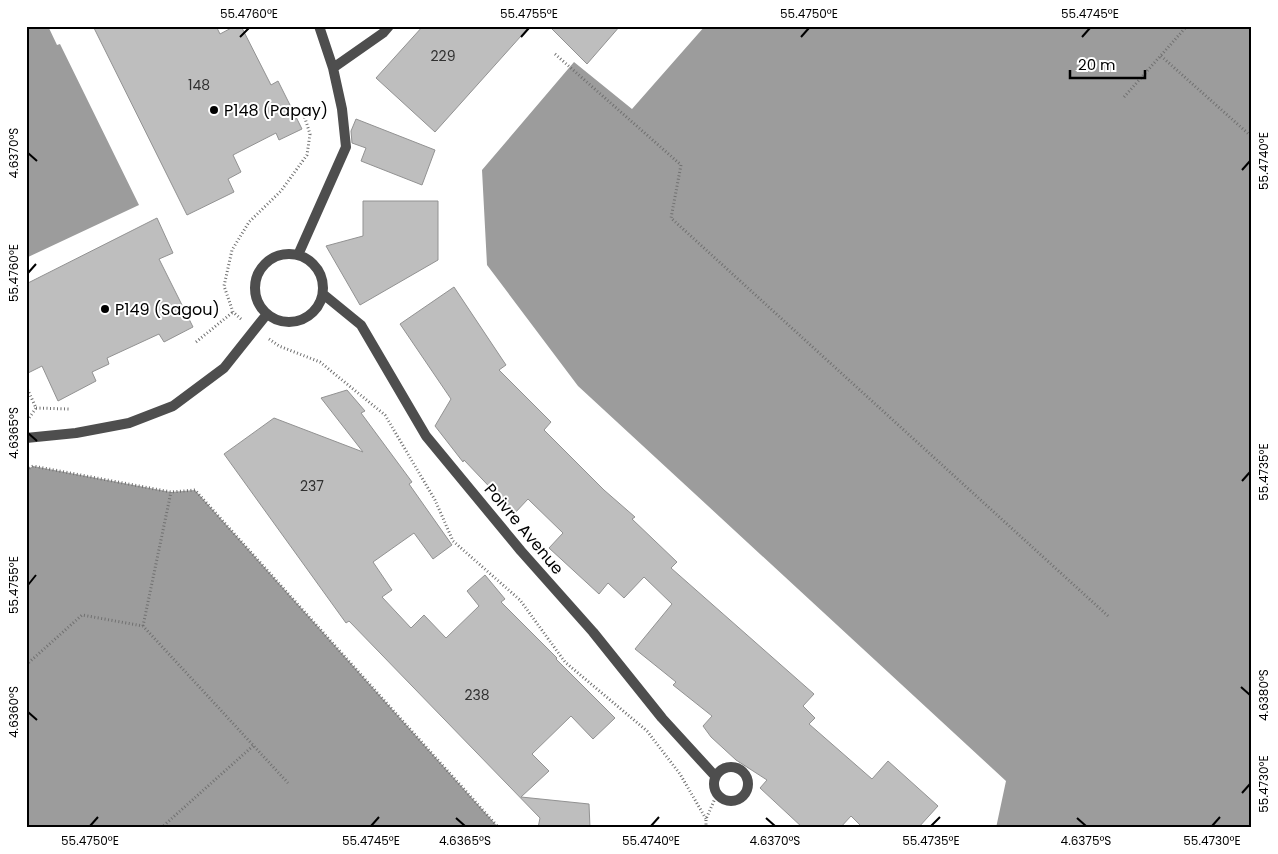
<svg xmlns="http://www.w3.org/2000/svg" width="1278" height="854" font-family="Poppins,sans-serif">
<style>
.water{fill:#9c9c9c}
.building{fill:#bebebe;stroke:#929292}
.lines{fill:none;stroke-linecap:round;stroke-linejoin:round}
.path{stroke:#707070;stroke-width:3;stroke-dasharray:1 2.5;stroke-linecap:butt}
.street{stroke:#4e4e4e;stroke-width:10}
.ticks{fill:none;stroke:#000;stroke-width:2}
.poi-dot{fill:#000;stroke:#fff;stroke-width:2}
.labels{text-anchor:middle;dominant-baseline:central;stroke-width:4;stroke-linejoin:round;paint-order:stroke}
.number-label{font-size:14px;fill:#303030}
.poi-label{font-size:16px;fill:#000;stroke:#fff;text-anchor:start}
.street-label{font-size:16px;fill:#000;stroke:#fff}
.neatline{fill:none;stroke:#000;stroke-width:2}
.ticks-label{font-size:12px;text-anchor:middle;fill:#000}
</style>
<rect width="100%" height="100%" fill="#fff"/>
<!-- water -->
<path class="water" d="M26 26H48L57 45 60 44 139 205 26 258Z
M705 26H1252V828H996L1006 781 578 386 487 265 482 170 574 62 632 109Z
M33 466 171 492 195 490 499 828H26V470Z"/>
<!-- building -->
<path class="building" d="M93 26H216L220 34 235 26H241L271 85 278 81 302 129 279 140 276 133 233 155 241 172 228 179 234 192 187 215Z
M423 26H530L435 132 376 78Z
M549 26H620L587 64Z
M356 119 435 150 422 185 361 161 366 148 352 143 351 131Z
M363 201H438V260L360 305 326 246 363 236Z
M157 218 173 253 159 259 193 327 164 342 159 334 107 358 109 364 92 372 96 381 58 401 42 366 26 374V284Z
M454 287 506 365 499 370 551 422 544 430 604 490 635 517 632 519 677 562 671 568 814 694 803 706 815 718 809 724 872 779 888 761 938 806 918 828H863L851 816 840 828H803L760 788 767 780 736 760 711 737 703 726 712 716 673 685 676 682 635 649 672 604 644 577 624 598 608 583 599 594 549 548 563 533 528 499 514 514 500 500 501 499 464 460 463 462 435 426 451 399 400 324Z
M347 390 365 411 361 413 412 482 409 484 452 545 433 559 414 533 373 562 392 590 382 597 411 628 424 615 446 638 479 606 467 591 485 575 505 599 501 602 557 658 556 659 615 718 593 739 571 716 532 754 549 771 521 797 589 804 590 828H538L540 818 349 621 346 623 224 454 274 418 363 452 321 398Z"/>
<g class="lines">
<!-- path -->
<path class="path" d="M555 54 681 165 671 218 1108 616
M1161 56 1252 137
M1124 97 1187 26
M241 319 233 312 224 286 232 250 249 222 281 191 307 155 310 134 303 112
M269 339 279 346 320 362 385 415 435 500 453 541 520 600 565 662 647 731 680 774 706 819
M196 342 233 312
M26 386 36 408 27 421
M36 408 69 409
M26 470 33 466 171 492 195 490 499 828
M143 626 171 492
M26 665 82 615 143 626 288 783
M161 828 254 745
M706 828V819L717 794"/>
<!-- street -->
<path class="street" d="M333 68 383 33 389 26
M255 288a34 34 0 1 1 68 0a34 34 0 1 1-68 0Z
M298 255 346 147 342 109 333 68 319 26
M323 294 361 325 426 436 521 551 593 632 662 718 715 776
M26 438 76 433 129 423 173 406 224 368 267 314
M714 784a17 17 0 1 1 34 0a17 17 0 1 1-34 0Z"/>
</g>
<!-- ticks -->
<path class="ticks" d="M240 37 249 28M521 37 529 28M801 37 809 28M1082 37 1090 28M28 153 37 161M1242 170 1250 161M28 273 36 264M28 433 37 441M1242 481 1250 472M28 585 36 575M1241 687 1250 695M28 712 37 720M1242 793 1250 784M456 818 465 826M766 818 775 826M1077 818 1086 826M90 826 98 817M371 826 379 817M651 826 659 817M931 826 940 817M1212 826 1220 817"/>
<!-- markers -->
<g class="poi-dot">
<circle cx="214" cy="110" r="5"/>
<circle cx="105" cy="309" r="5"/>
</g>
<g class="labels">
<!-- number labels -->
<g class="number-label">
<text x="443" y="56">229</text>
<text x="199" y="85">148</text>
<text x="312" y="486">237</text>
<text x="477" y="695">238</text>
</g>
<!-- poi labels -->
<g class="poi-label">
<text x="224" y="110">P148 (Papay)</text>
<text x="115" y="309">P149 (Sagou)</text>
</g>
<!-- street labels -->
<g class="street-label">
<text transform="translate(524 529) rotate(50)">Poivre Avenue</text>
</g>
</g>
<!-- border -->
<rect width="1278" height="854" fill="none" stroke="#ffffff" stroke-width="55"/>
<!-- scale -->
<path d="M1070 70v8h75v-8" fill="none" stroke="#000000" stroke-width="2.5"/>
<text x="1078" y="70" font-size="15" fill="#000000" stroke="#ffffff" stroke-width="4" paint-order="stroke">20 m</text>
<rect x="28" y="28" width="1222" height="798" class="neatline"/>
<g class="ticks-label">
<text x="249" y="18">55.4760°E</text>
<text x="529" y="18">55.4755°E</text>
<text x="809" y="18">55.4750°E</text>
<text x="1090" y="18">55.4745°E</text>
<text transform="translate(14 153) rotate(-90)" y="4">4.6370°S</text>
<text transform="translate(1264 161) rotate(-90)" y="4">55.4740°E</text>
<text transform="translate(14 273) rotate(-90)" y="4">55.4760°E</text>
<text transform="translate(14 433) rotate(-90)" y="4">4.6365°S</text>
<text transform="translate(1264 472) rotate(-90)" y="4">55.4735°E</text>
<text transform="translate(14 585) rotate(-90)" y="4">55.4755°E</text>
<text transform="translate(1264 695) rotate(-90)" y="4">4.6380°S</text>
<text transform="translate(14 712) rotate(-90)" y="4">4.6360°S</text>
<text transform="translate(1264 784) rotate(-90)" y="4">55.4730°E</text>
<text x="90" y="845">55.4750°E</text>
<text x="371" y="845">55.4745°E</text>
<text x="465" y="845">4.6365°S</text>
<text x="651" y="845">55.4740°E</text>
<text x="775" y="845">4.6370°S</text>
<text x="931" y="845">55.4735°E</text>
<text x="1086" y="845">4.6375°S</text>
<text x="1212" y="845">55.4730°E</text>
</g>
</svg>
